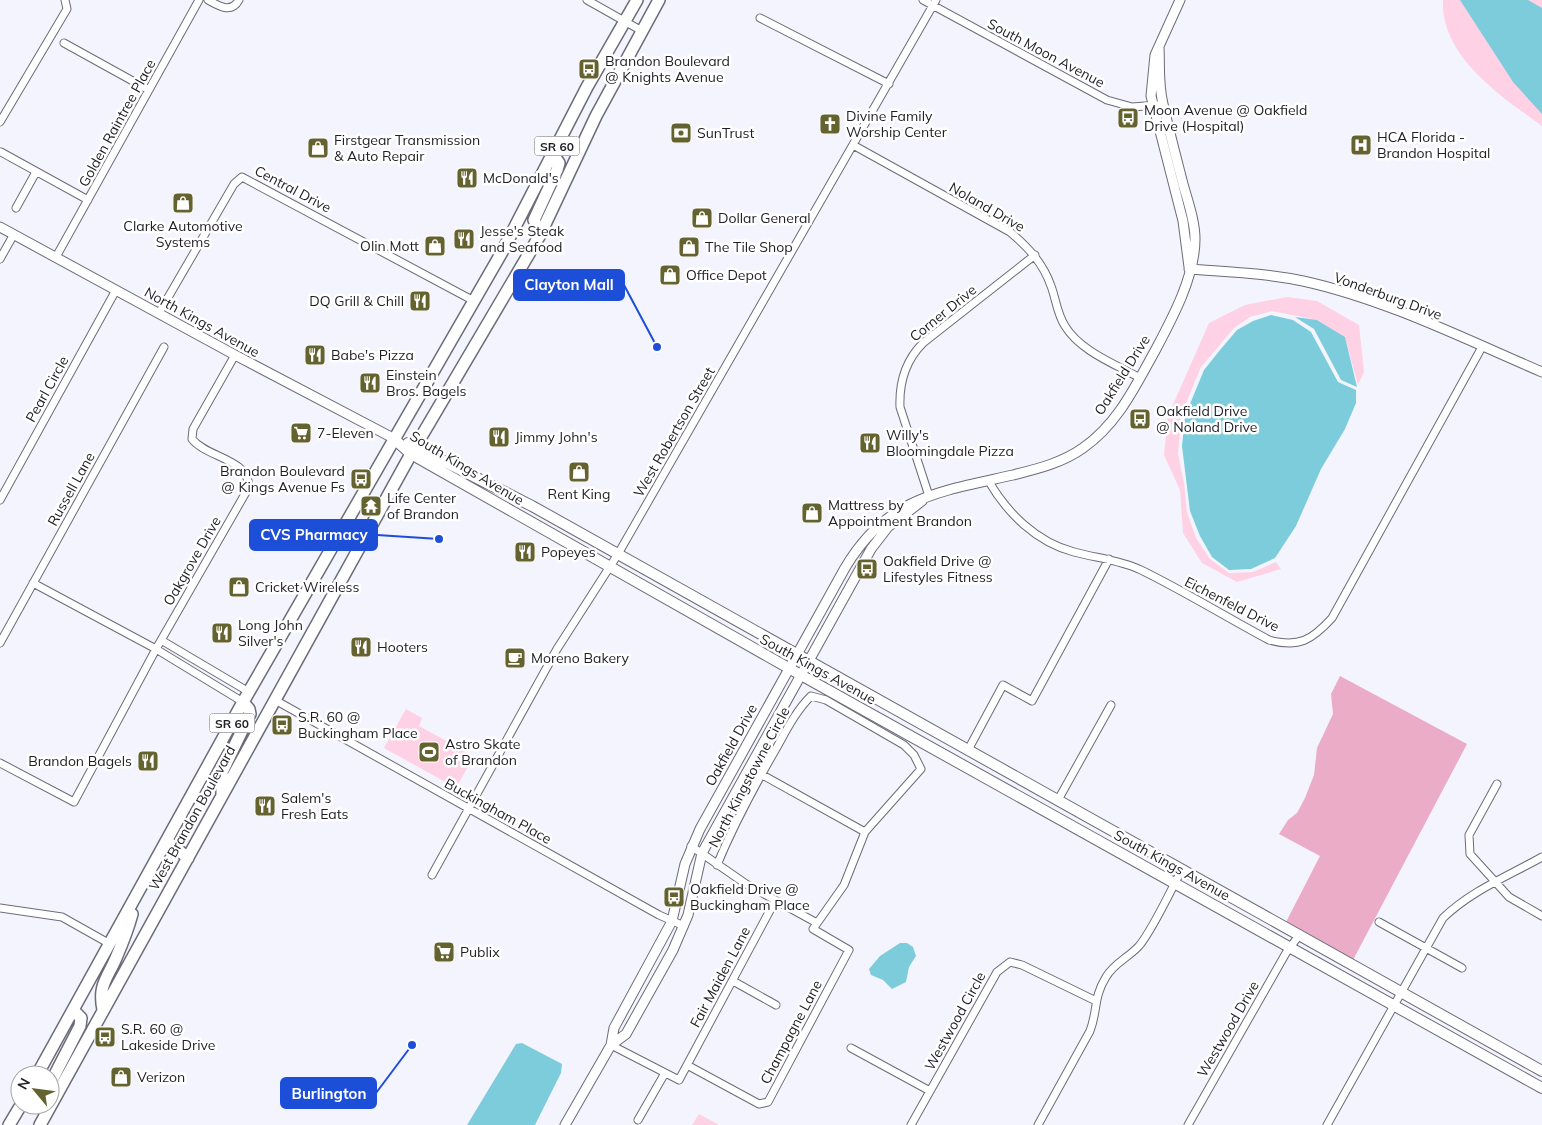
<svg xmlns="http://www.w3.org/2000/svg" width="1542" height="1125" font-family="Mulish,sans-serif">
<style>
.green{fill:#fed2e4}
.forest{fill:#ebacc7}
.water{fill:#7dccdc}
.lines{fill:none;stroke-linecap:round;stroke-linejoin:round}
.minor-casing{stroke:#6b6c79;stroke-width:9}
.tertiary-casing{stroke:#6b6c79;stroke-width:11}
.secondary-casing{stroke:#6b6c79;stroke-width:12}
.trunk-casing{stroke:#6b6c79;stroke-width:14}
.minor{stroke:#fff;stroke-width:7}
.tertiary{stroke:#fff;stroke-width:9}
.secondary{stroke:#fff;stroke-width:10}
.trunk{stroke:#fff;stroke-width:11}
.labels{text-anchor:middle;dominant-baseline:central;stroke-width:5;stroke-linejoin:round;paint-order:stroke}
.shield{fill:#fff;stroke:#626266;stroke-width:1}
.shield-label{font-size:12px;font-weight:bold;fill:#1e1e24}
.street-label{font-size:14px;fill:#1e1e24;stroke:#fff}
.poi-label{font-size:14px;fill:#1e1e24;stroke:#fff;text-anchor:start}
.leader{fill:none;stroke:#1d4ed8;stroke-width:2}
.callout-dot{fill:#1d4ed8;stroke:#fff;stroke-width:2}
.callout{fill:#1d4ed8;stroke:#1d4ed8;stroke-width:2}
.callout-label{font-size:15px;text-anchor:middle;font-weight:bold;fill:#fff}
</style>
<rect width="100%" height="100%" fill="#f3f4fd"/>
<!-- green -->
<path class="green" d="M1443 0H1542V126C1502 97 1440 56 1443 0Z
M1287 297 1317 301 1359 325 1364 372 1358 385 1345 337 1317 320 1272 311 1250 317 1234 328 1201 367 1181 415 1178 454 1184 483 1187 512 1196 538 1210 559 1229 573 1253 572 1276 562 1281 569 1237 582 1202 563 1183 533 1180 490 1164 455 1168 416 1209 323 1245 305Z
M406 709 422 718 419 726 474 756 456 788 384 748Z
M699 1114 719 1125H692Z"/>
<!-- forest -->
<path class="forest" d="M1340 676 1467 744 1353 960 1286 922 1320 856 1279 834 1288 820 1297 813 1305 798 1314 775 1317 748 1333 714 1331 694Z"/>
<!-- water -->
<path class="water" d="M1460 0H1528L1542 8V114L1513 82Z
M1271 315 1293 320 1311 332 1338 382 1356 390V403L1345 429 1321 469 1296 526 1275 558 1251 569 1229 570 1212 557 1200 536 1190 511 1182 446 1185 416 1204 370 1220 350 1237 330 1253 321Z
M1295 317 1317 320 1345 337 1357 387 1341 380 1314 329Z
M900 943H907L913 947 916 956 909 967 906 982 892 989 883 980 871 975 869 969 880 956Z
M522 1043 562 1064 561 1073 535 1125H467L516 1044Z"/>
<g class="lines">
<!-- minor casing -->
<g class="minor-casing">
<path id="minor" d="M208 0C219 6 231 14 239 0
M587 0 642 31
M923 0 1107 100 1132 107 1158 105
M760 18 889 84
M64 43 149 90
M0 122 67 9 65 0
M853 145 1010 232C1028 247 1043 263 1051 286 1056 299 1057 314 1065 326 1080 351 1115 364 1140 378
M1 152 88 200
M16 208 36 172
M56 257 199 0
M0 259 14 234
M159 313 234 184 242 177 474 301
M988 480C1007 513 1036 542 1074 552 1096 558 1120 560 1141 570 1184 591 1226 617 1269 640 1299 648 1312 640 1332 618L1482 347
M929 496 900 407C899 382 905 361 923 343L1035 255
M0 500 116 290
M33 583 156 649 243 702
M161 640 249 692
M0 643 164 347
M275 700 659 915 684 926
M968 750 1003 685 1032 701 1109 559
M0 763 74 802 156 649 249 487C248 458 207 458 192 439L193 429 235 355
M750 768 865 832
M1497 784 1469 835 1470 854 1509 897 1542 916
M1058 800 1111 705
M691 846 746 884 817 923
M432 875 557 649 618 554 936 0
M0 908 62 917 110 944
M1379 922 1462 968
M733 981 776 1005
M611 1045 679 1080 775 901
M851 1048 930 1091
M687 1065 759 1104 768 1102 849 950 813 929 844 885 865 832 921 769 914 755 904 745 826 700 811 696C796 711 787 729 777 747 755 785 734 824 717 865
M638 1120 665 1073
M911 1125 997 972 1010 962 1022 965 1094 1000
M1038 1125 1090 1031C1098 1010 1093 998 1106 977 1114 963 1128 958 1139 946 1153 929 1171 890 1182 869
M1188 1125 1286 953 1300 934
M1327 1125 1443 918C1471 891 1508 876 1542 857"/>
</g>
<!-- tertiary casing -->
<g class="tertiary-casing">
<path id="tertiary" d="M1180 0 1155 55 1151 96 1183 221 1189 267
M0 227 235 355 393 438
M1189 269C1227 272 1265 273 1303 281 1385 299 1465 339 1542 372
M611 1045 626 1034 673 950 688 915 702 853 871 549 888 527 922 501
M565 1125 611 1045 614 1028 672 921 685 864 700 829 845 568C887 497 938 492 1013 475 1037 469 1062 463 1083 448 1118 424 1136 385 1156 349 1173 317 1195 276 1195 239 1195 221 1188 202 1183 184 1176 157 1169 130 1163 104 1158 84 1160 67 1159 47"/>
</g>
<!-- secondary casing -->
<g class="secondary-casing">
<path id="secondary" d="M393 438 411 454 801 675 1542 1088
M408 443 532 506 1542 1071"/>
</g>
<!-- trunk casing -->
<g class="trunk-casing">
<path id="trunk" d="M540 235 534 220 557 170 559 163 553 154
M222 794V772L250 714 249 709 243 702
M167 841 188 858
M103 1010C98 985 107 979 116 958 122 944 128 929 132 914
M37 1075 243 702 502 252 587 87 637 0
M50 1084 80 1026 81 1018 73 1010
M9 1125 21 1105
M40 1125 411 454 540 235 596 116 659 0"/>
</g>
<!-- minor -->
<use href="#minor" class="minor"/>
<!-- tertiary -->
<use href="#tertiary" class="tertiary"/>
<!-- secondary -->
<use href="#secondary" class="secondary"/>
<!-- trunk -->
<use href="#trunk" class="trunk"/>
</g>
<!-- icons -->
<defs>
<g id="bus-square" transform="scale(1.125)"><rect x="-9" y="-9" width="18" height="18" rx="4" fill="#64632f" stroke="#fff"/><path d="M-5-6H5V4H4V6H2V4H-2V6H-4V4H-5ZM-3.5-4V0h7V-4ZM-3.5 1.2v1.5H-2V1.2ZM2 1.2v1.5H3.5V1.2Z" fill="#fff"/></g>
<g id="church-square" transform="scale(1.125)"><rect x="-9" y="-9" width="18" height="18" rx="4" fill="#64632f" stroke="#fff"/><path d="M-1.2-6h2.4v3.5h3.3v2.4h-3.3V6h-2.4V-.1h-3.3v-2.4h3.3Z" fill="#fff"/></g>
<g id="bank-square" transform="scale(1.125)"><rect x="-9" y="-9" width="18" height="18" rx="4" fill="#64632f" stroke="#fff"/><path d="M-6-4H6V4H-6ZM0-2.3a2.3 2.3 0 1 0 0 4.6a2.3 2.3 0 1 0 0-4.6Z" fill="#fff"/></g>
<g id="hospital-square" transform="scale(1.125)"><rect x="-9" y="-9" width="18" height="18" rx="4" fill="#64632f" stroke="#fff"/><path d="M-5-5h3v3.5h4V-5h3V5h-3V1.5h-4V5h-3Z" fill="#fff"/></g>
<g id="shop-square" transform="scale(1.125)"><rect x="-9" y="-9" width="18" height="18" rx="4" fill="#64632f" stroke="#fff"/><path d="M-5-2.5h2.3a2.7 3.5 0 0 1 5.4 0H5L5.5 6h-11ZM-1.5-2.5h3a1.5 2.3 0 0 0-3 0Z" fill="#fff"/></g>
<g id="restaurant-square" transform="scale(1.125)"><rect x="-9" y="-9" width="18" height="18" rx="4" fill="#64632f" stroke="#fff"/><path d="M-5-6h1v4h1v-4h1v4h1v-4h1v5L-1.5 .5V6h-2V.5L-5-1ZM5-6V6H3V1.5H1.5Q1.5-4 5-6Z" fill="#fff"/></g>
<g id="supermarket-square" transform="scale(1.125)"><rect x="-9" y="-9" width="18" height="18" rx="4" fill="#64632f" stroke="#fff"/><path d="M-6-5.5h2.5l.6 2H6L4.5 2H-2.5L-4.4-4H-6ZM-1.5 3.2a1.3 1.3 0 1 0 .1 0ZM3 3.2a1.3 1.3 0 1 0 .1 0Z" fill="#fff"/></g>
<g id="temple-square" transform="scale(1.125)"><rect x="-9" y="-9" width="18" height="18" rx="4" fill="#64632f" stroke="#fff"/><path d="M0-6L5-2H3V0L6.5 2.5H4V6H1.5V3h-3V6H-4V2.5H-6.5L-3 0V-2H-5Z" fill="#fff"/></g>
<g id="cafe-square" transform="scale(1.125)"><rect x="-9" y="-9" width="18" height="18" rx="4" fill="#64632f" stroke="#fff"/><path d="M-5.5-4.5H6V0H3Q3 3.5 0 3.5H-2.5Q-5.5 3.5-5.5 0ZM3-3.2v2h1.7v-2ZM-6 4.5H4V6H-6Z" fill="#fff"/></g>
<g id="stadium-square" transform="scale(1.125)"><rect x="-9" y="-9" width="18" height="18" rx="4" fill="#64632f" stroke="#fff"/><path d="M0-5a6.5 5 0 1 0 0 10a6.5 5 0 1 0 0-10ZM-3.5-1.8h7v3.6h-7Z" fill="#fff"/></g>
</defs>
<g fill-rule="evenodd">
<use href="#bus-square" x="589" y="69"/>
<use href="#bus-square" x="1128" y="118"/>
<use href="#church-square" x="830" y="124"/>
<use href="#bank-square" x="681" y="133"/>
<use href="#hospital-square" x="1361" y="145"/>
<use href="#shop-square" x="318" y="148"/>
<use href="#restaurant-square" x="467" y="178"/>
<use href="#shop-square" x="183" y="203"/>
<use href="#shop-square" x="702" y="218"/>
<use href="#restaurant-square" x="464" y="239"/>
<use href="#shop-square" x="435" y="246"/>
<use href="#shop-square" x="689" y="247"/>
<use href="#shop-square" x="670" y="275"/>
<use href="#restaurant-square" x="420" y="301"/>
<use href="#restaurant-square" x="315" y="355"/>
<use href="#restaurant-square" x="370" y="383"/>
<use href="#bus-square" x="1140" y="419"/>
<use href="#supermarket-square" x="301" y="433"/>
<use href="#restaurant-square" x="499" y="437"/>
<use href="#restaurant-square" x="870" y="443"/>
<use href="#shop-square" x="579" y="472"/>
<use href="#bus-square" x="361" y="479"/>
<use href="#temple-square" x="371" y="506"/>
<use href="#shop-square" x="812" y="513"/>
<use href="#restaurant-square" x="525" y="552"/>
<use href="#bus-square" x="867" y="569"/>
<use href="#shop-square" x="239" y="587"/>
<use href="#restaurant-square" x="222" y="633"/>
<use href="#restaurant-square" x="361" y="647"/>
<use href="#cafe-square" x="515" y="658"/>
<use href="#bus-square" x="282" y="725"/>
<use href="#stadium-square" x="429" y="752"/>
<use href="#restaurant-square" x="148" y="761"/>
<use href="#restaurant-square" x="265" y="806"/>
<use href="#bus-square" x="674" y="897"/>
<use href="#supermarket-square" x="444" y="952"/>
<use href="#bus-square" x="105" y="1037"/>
<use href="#shop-square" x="121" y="1077"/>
</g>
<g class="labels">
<!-- shield labels -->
<g class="shield">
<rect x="534.5" y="136.5" width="45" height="19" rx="4"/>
<rect x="209.5" y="713.5" width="45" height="19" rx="4"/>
</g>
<g class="shield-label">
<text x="557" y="146">SR 60</text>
<text x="232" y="723">SR 60</text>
</g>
<!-- street labels -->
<g class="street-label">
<text transform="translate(1046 53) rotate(28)">South Moon Avenue</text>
<text transform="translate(117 123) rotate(-61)">Golden Raintree Place</text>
<text transform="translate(293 189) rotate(28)">Central Drive</text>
<text transform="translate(987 207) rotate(30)">Noland Drive</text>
<text transform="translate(1388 296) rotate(20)">Vonderburg Drive</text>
<text transform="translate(943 313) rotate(-39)">Corner Drive</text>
<text transform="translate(202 322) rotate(29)">North Kings Avenue</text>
<text transform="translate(1122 375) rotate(-58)">Oakfield Drive</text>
<text transform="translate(47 389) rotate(-61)">Pearl Circle</text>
<text transform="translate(674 432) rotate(-60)">West Robertson Street</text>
<text transform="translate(467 468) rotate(31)">South Kings Avenue</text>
<text transform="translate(71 489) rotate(-61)">Russell Lane</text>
<text transform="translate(192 561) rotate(-60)">Oakgrove Drive</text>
<text transform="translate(1232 604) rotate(27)">Eichenfeld Drive</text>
<text transform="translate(818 669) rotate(29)">South Kings Avenue</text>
<text transform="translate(731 745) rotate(-61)">Oakfield Drive</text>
<text transform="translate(749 777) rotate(-62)">North Kingstowne Circle</text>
<text transform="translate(498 811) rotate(29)">Buckingham Place</text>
<text transform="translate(192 818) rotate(-61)">West Brandon Boulevard</text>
<text transform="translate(1172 865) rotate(29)">South Kings Avenue</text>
<text transform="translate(720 977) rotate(-62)">Fair Maiden Lane</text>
<text transform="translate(955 1021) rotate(-61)">Westwood Circle</text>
<text transform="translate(1228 1029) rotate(-60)">Westwood Drive</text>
<text transform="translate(791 1032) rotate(-62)">Champagne Lane</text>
</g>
<!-- poi labels -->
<g class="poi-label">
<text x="605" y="61">Brandon Boulevard<tspan x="605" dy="16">@ Knights Avenue</tspan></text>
<text x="1144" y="110">Moon Avenue @ Oakfield<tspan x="1144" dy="16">Drive (Hospital)</tspan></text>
<text x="846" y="116">Divine Family<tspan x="846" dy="16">Worship Center</tspan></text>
<text x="697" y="133">SunTrust</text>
<text x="1377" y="137">HCA Florida -<tspan x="1377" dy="16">Brandon Hospital</tspan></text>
<text x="334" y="140">Firstgear Transmission<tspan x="334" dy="16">&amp; Auto Repair</tspan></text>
<text x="483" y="178">McDonald's</text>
<text x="718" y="218">Dollar General</text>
<text x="183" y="226" text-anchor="middle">Clarke Automotive<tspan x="183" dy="16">Systems</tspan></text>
<text x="480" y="231">Jesse's Steak<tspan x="480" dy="16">and Seafood</tspan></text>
<text x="419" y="246" text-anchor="end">Olin Mott</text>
<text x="705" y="247">The Tile Shop</text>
<text x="686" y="275">Office Depot</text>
<text x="404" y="301" text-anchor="end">DQ Grill &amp; Chill</text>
<text x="331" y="355">Babe's Pizza</text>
<text x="386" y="375">Einstein<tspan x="386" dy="16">Bros. Bagels</tspan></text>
<text x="1156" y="411">Oakfield Drive<tspan x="1156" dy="16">@ Noland Drive</tspan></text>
<text x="317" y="433">7-Eleven</text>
<text x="886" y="435">Willy's<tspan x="886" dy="16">Bloomingdale Pizza</tspan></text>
<text x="515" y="437">Jimmy John's</text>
<text x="345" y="471" text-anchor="end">Brandon Boulevard<tspan x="345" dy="16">@ Kings Avenue Fs</tspan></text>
<text x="579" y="494" text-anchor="middle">Rent King</text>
<text x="387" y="498">Life Center<tspan x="387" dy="16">of Brandon</tspan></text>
<text x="828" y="505">Mattress by<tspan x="828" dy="16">Appointment Brandon</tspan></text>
<text x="541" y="552">Popeyes</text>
<text x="883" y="561">Oakfield Drive @<tspan x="883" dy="16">Lifestyles Fitness</tspan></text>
<text x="255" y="587">Cricket Wireless</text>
<text x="238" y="625">Long John<tspan x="238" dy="16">Silver's</tspan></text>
<text x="377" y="647">Hooters</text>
<text x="531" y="658">Moreno Bakery</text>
<text x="298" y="717">S.R. 60 @<tspan x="298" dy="16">Buckingham Place</tspan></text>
<text x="445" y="744">Astro Skate<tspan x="445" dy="16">of Brandon</tspan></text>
<text x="132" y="761" text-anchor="end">Brandon Bagels</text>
<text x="281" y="798">Salem's<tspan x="281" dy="16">Fresh Eats</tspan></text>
<text x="690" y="889">Oakfield Drive @<tspan x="690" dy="16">Buckingham Place</tspan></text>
<text x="460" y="952">Publix</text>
<text x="121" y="1029">S.R. 60 @<tspan x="121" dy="16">Lakeside Drive</tspan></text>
<text x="137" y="1077">Verizon</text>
</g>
</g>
<!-- callouts -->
<path class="leader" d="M657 347L624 285M439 539L377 535M412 1045L376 1093"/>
<g class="callout-dot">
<circle cx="657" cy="347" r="5"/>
<circle cx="439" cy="539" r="5"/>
<circle cx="412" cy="1045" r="5"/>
</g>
<g class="callout">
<rect x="514" y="270" width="110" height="30" rx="5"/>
<rect x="250" y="520" width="127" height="30" rx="5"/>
<rect x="281" y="1078" width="95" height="30" rx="5"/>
</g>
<g class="callout-label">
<text x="569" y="290">Clayton Mall</text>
<text x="314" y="540">CVS Pharmacy</text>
<text x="329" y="1099">Burlington</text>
</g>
<!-- north arrow -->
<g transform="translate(35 1090) rotate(299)"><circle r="24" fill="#ffffff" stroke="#a5a5a7"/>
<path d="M0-4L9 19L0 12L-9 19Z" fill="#64632f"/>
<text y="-8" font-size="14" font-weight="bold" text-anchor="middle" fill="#1e1e24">N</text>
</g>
</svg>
